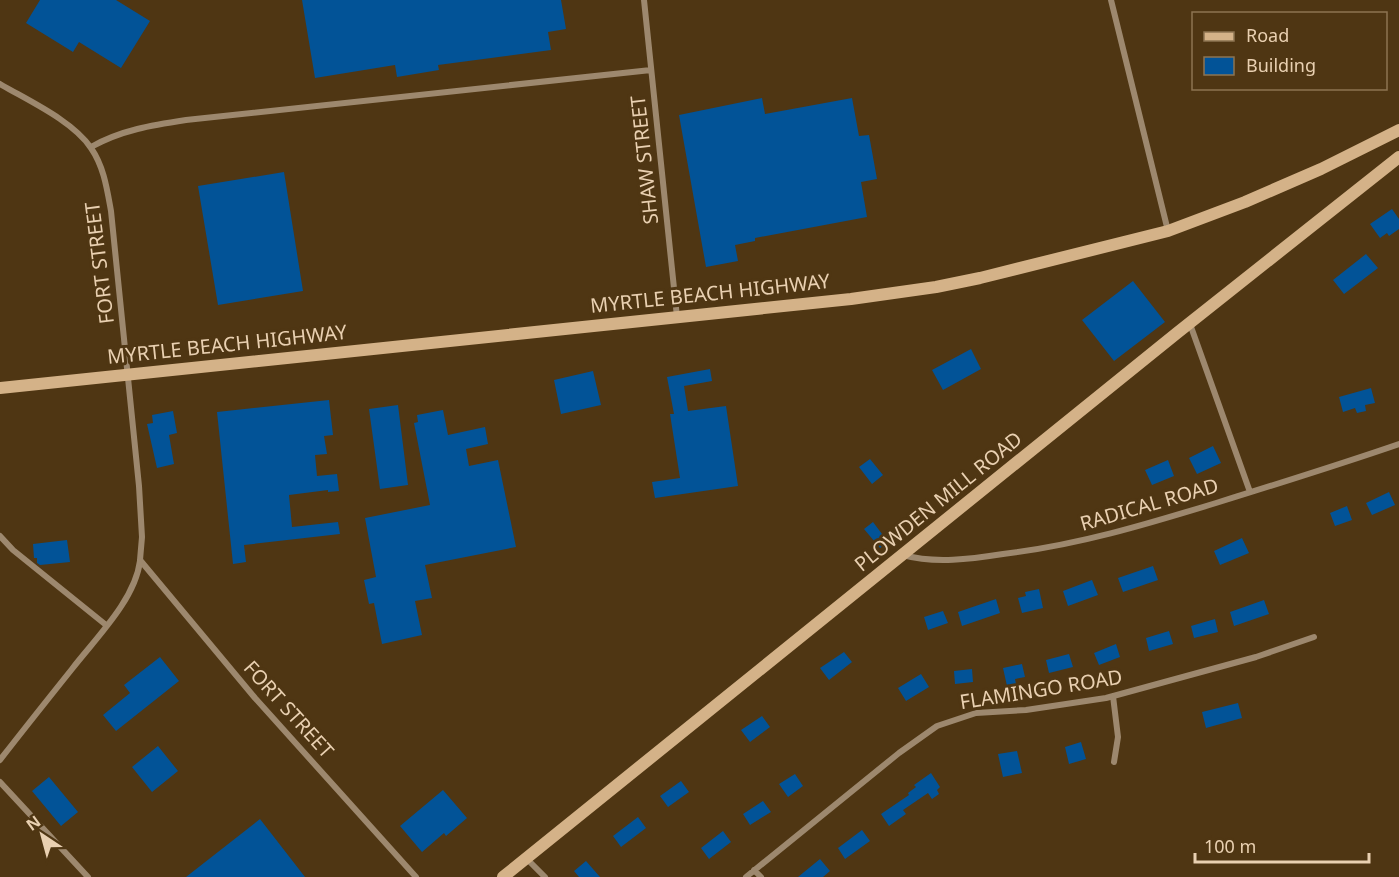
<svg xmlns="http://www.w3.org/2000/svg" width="1399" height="877" font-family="'Noto Sans',sans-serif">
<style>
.building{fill:#025397}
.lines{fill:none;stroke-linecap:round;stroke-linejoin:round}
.street{stroke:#9d886e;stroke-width:6}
.secondary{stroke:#d4b288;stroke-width:12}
.labels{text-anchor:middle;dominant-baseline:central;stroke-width:6;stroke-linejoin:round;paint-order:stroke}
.street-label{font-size:20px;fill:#e9d0b1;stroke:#4f3613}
</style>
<rect width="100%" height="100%" fill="#4f3613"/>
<!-- building -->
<path class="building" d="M40 0H116L150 21 121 68 79 42 73 52 26 23Z
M302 0H561L566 29 548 32 551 50 438 65 439 70 397 77 395 65 315 78Z
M762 98 765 114 852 98 859 136 869 135 877 179 861 182 867 217 755 238V241L735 245 738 261 706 267 679 115Z
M284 172 303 291 218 305 198 186Z
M1392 209 1399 219V229L1389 236 1387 233 1380 238 1370 224Z
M1366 254 1378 268 1344 294 1333 280Z
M1133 281 1165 322 1114 361 1082 320Z
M971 349 981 369 943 390 932 370Z
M710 369 712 381 684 386 688 411 726 406 738 486 655 498 652 482 680 478 670 414H674L667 377Z
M593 371 601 405 561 414 554 380Z
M1371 388 1375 403 1365 405 1366 411 1357 413 1355 408 1343 412 1339 397Z
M329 400 333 435 324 436 327 454 315 455 317 476 337 474 339 491 328 492V490L289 495 292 527 338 522 340 534 244 545 246 562 233 564 217 412Z
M398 405 408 485 380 489 369 409Z
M443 410 448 435 485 427 488 444 466 449 469 466 498 460 516 547 425 565 432 598 415 601 422 635 382 644 374 603 369 604 364 580 376 577 365 518 430 505 414 423 418 422 417 415Z
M173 411 177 433 169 435 174 464 157 468 147 424 153 423 152 415Z
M1213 446 1221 463 1197 474 1189 458Z
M870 459 883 475 872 484 859 467Z
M1168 460 1174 476 1152 485 1145 470Z
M1389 492 1395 505 1372 515 1366 503Z
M1347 506 1352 520 1335 526 1330 513Z
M873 522 888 542 880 548 864 529Z
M1242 538 1249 553 1220 565 1214 551Z
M67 540 70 562 40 565 37 563V558H34L33 544Z
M1153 566 1158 580 1123 592 1118 578Z
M1092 580 1098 595 1068 606 1063 591Z
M1039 589 1043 608 1022 613 1018 598 1026 596 1025 592Z
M996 599 1000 613 962 626 958 612Z
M1264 600 1269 614 1234 626 1230 612Z
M943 611 948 623 928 630 924 617Z
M1215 619 1218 632 1194 638 1191 626Z
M1169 631 1173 644 1149 651 1146 638Z
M1116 644 1120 657 1099 665 1094 653Z
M844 652 852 662 829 680 820 668Z
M1069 654 1073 667 1049 673 1046 660Z
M160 657 179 681 116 731 103 715 130 693 124 685Z
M1022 664 1025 677 1015 679 1016 684 1007 686 1003 668Z
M972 669 973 682 955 684 954 671Z
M921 674 929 687 906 701 898 688Z
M1238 703 1242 718 1206 728 1202 712Z
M762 716 770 727 750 742 741 730Z
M1081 742 1086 759 1069 764 1065 747Z
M158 746 178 771 152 792 132 767Z
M1017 751 1022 773 1003 777 998 754Z
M931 773 940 787 937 790 939 794 932 799 928 793 903 810 906 814 889 826 881 814 909 795 908 793 916 787 914 785Z
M795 774 803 786 788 797 779 784Z
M49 777 78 812 61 826 32 791Z
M681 781 689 792 668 807 660 796Z
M443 790 467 818 446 836 444 833 422 852 400 826Z
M763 801 771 812 750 825 743 814Z
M638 817 646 828 621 847 613 836Z
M260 819 305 877H186Z
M862 830 870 841 845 859 838 848Z
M723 831 731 842 709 859 701 848Z
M820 859 830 871 823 877H798Z
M586 861 600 877H579L574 871Z"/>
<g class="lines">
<!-- street -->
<path class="street" d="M644 0 677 317
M1111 0 1168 231
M0 84C29 101 73 121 91 148 104 167 107 189 111 211L139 486 142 537 140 560 255 698 416 877
M91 147C121 130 153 125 186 120L651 70
M1190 324 1250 492
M0 536 13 550 106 625
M903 555C935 564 971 559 1003 554 1078 545 1144 525 1216 503 1277 484 1338 465 1399 444
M1113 696 1118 737 1114 762
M0 760C24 729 48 699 72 669 96 638 135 600 140 561
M0 782 88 877
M526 858 545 877
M754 870 761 877
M746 877 899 753 937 726 976 713 1026 710 1106 698 1256 657 1314 637"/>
<!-- secondary -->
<path class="secondary" d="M0 388 851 299 936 287 980 278 1168 231 1245 202 1321 169 1399 130
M503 877 1177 333 1399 157"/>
</g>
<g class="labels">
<!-- street labels -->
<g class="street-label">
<text transform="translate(644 160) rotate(-96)">SHAW STREET</text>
<text transform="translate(99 263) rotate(-97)">FORT STREET</text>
<text transform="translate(710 293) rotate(-6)">MYRTLE BEACH HIGHWAY</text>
<text transform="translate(227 344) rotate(-6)">MYRTLE BEACH HIGHWAY</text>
<text transform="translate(938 501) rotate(-39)">PLOWDEN MILL ROAD</text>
<text transform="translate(1149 504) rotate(-16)">RADICAL ROAD</text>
<text transform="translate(1041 689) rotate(-9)">FLAMINGO ROAD</text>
<text transform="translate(289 709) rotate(48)">FORT STREET</text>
</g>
</g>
<!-- legend -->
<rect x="1192" y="12" width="195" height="78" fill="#4f3613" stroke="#8d7452" stroke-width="1.5"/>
<rect x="1204" y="32" width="30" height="9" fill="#d4b288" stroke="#8d7452" stroke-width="1.5"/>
<text x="1246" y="42" font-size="18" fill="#e9d0b1">Road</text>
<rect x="1204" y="57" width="30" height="18" fill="#025397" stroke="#8d7452" stroke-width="1.5"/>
<text x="1246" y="72" font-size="18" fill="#e9d0b1">Building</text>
<!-- north arrow -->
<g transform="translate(42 835) rotate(324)" stroke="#4f3613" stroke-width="4.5" paint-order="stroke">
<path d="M0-4.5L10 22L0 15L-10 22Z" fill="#e9d0b1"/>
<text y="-9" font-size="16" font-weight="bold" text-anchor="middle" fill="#e9d0b1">N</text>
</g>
<!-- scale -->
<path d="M1195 853v9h174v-9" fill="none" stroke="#e9d0b1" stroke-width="3"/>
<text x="1204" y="853" font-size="18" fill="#e9d0b1" stroke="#4f3613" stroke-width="4.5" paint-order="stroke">100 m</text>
</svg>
